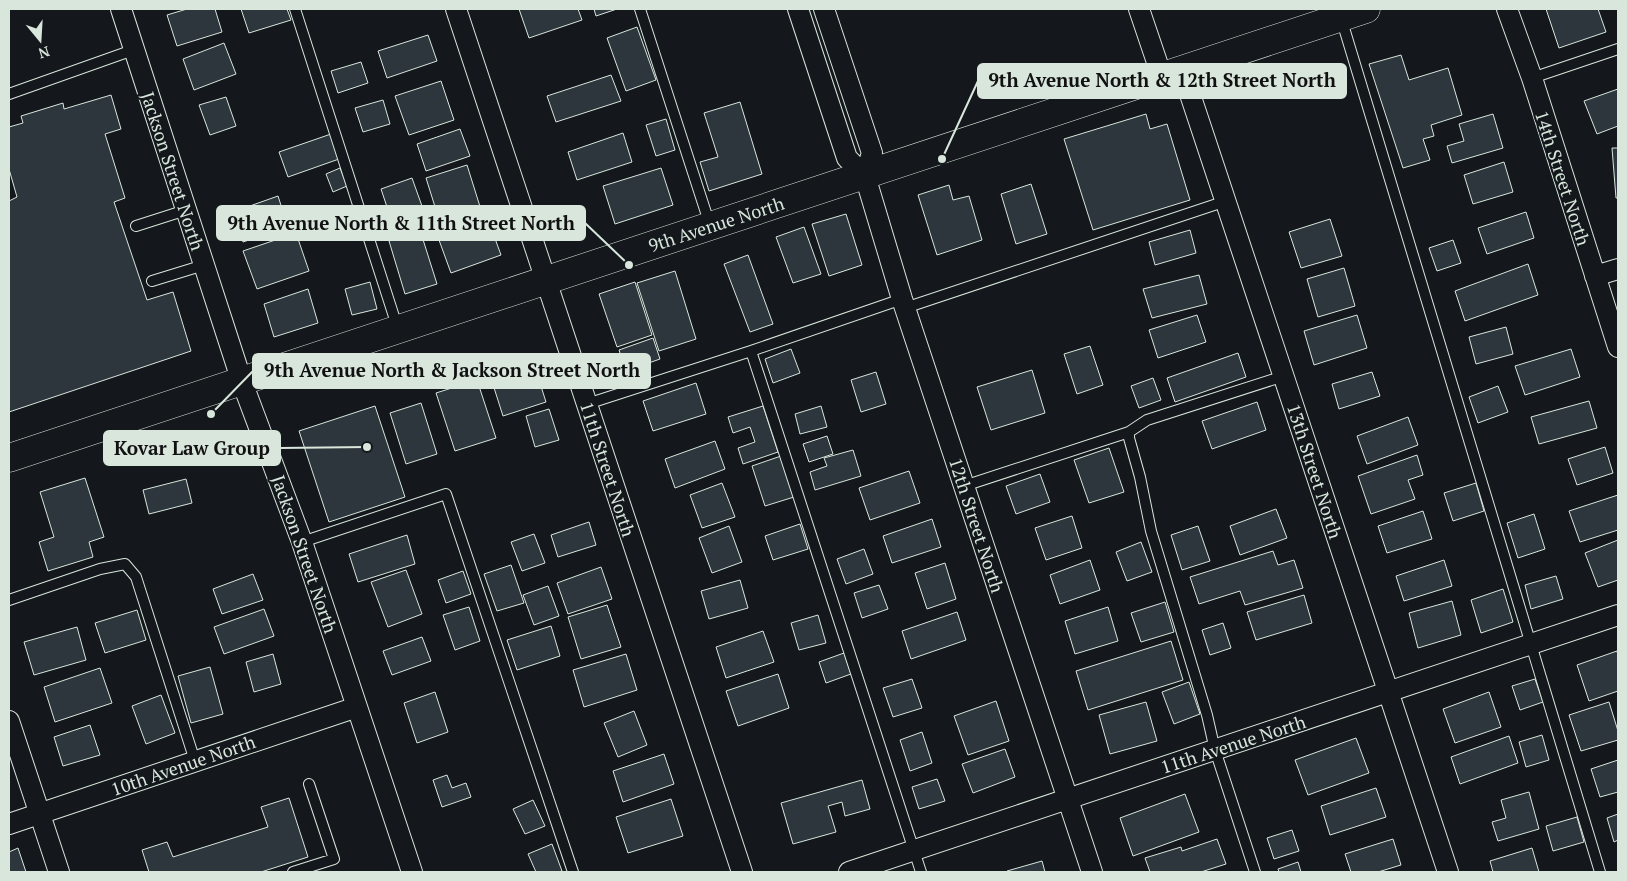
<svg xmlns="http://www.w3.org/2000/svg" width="1627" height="881" font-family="'PT Serif',serif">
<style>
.building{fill:#2c363c;stroke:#d8e6dc}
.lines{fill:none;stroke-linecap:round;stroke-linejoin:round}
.lane-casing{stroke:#d8e6dc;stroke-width:12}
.street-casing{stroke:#d8e6dc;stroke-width:22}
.secondary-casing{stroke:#d8e6dc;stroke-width:29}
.lane{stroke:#14181c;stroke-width:10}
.street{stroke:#14181c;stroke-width:20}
.secondary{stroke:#14181c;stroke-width:28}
.labels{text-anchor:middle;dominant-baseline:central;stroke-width:4;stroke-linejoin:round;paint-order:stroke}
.street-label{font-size:18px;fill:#d8e6dc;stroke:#14181c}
.leader{fill:none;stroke:#d8e6dc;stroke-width:2}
.callout-dot{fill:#d8e6dc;stroke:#14181c;stroke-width:2}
.callout{fill:#d8e6dc;stroke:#d8e6dc;stroke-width:2}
.callout-label{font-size:19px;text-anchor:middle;font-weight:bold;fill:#111}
</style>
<rect width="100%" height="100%" fill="#14181c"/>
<!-- building -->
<path class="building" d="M187 9H215L222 32 177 46 167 15Z
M241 9H287L291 20 249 33Z
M519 9H578L582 20 529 38Z
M594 9H617L596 16Z
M1546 9H1598L1606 32 1559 48Z
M637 27 656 80 626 91 607 38Z
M428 35 437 61 387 78 378 51Z
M224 43 236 74 194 90 183 59Z
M1401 55 1409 80 1448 68 1462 115 1431 125 1434 136 1423 139 1430 160 1403 168 1369 64Z
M361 62 368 83 338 93 331 71Z
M611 75 621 101 556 122 547 96Z
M441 81 454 120 409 135 395 96Z
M1618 89V126L1597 134 1584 101Z
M111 95 121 129 105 134 125 198 114 202 147 300 173 292 191 351 9 412V201L17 197 9 169V127L23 123 21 116 63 103 64 109Z
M226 97 236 126 210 135 199 105Z
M383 100 390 124 363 132 355 108Z
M740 102 762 174 709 191 700 162 718 157 704 113Z
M1146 114 1150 129 1167 124 1190 200 1093 230 1064 139Z
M1493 114 1503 148 1452 163 1447 146 1464 141 1459 124Z
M666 119 675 150 656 156 646 125Z
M460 129 470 156 426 171 417 144Z
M623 133 632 162 577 180 568 152Z
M331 134 339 159 288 177 279 152Z
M1612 148H1618V198H1616Z
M1504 162 1513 192 1473 204 1464 175Z
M467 165 482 213 441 226 426 178Z
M340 168 347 186 333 192 326 174Z
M661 168 673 205 615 224 603 186Z
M412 178 428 223 396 234 381 189Z
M1031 184 1047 234 1016 244 1001 194Z
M949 185 953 200 969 196 982 240 937 255 918 195Z
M278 196 288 227 243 242 233 212Z
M1526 212 1534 238 1487 254 1478 228Z
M846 214 862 265 829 276 812 224Z
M1330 219 1342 256 1301 268 1289 232Z
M489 222 501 255 451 273 439 240Z
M804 227 821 274 793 283 776 237Z
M420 230 437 284 405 294 389 241Z
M1190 230 1196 253 1155 265 1149 242Z
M296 233 309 271 257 289 243 251Z
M1453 240 1461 263 1437 271 1429 248Z
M748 255 773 324 750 332 724 264Z
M1528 264 1538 295 1465 321 1455 291Z
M1344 268 1355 306 1318 317 1307 279Z
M675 271 696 339 659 351 637 283Z
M1199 275 1207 304 1152 318 1143 289Z
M370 282 377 309 352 315 345 289Z
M635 282 652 335 617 347 599 294Z
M308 289 318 323 274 337 264 304Z
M1197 315 1206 342 1158 358 1149 330Z
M1357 315 1367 348 1314 365 1304 331Z
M1506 327 1513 354 1476 364 1469 337Z
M653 338 660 359 626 371 619 350Z
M1090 346 1103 385 1077 394 1064 354Z
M791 349 800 373 773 383 765 359Z
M1571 349 1580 377 1525 395 1515 366Z
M1238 353 1246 377 1175 402 1167 378Z
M532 358 546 402 503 416 489 372Z
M1032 370 1045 413 991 430 977 387Z
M876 372 886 404 861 412 851 380Z
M1372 372 1380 396 1339 409 1332 384Z
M1153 378 1161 400 1139 408 1131 386Z
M477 380 496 438 455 451 436 393Z
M696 383 706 414 653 431 643 401Z
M1498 386 1508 412 1478 423 1469 397Z
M1589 401 1597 428 1539 444 1531 417Z
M1257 402 1266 430 1212 449 1202 421Z
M421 403 437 454 406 464 390 413Z
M375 406 405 497 329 522 299 431Z
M763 406 778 452 743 464 738 448 755 442 750 427 733 433 728 417Z
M821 406 827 427 800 434 795 414Z
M549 409 559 440 535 447 526 416Z
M1408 417 1418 445 1367 464 1357 436Z
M827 436 833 454 809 462 803 444Z
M715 441 725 469 675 488 665 459Z
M1605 447 1613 473 1577 485 1568 459Z
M1109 448 1124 492 1089 503 1074 460Z
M853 450 861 476 815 490 810 472 827 466 824 458Z
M1417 455 1423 475 1408 480 1415 499 1371 514 1358 476Z
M781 456 794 497 765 506 752 466Z
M909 471 920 503 870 520 859 488Z
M1040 474 1050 502 1016 514 1006 486Z
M85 478 104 537 89 542 93 557 48 571 39 542 54 537 40 492Z
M186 479 192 503 149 514 143 490Z
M722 483 735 517 702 528 690 495Z
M1476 483 1484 511 1453 521 1444 493Z
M1618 495V530L1580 542 1569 511Z
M1276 509 1287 538 1240 555 1230 526Z
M1423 511 1432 539 1387 553 1378 526Z
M1534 514 1545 549 1518 558 1507 523Z
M1072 516 1082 548 1046 560 1035 528Z
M932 519 941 547 892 563 883 536Z
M589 522 596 545 558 557 551 535Z
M800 524 808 549 773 560 765 536Z
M729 526 742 562 712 573 699 538Z
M1198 526 1210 561 1182 570 1171 535Z
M534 534 545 563 522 571 511 542Z
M407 535 415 564 358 582 349 554Z
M1618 540V580L1598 587 1585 553Z
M1141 542 1152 572 1127 581 1116 552Z
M864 549 873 574 846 584 837 559Z
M1273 551 1278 565 1294 560 1303 588 1245 605 1240 591 1199 604 1190 577Z
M1090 560 1100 590 1060 604 1050 575Z
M1444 560 1452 586 1404 601 1396 576Z
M945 563 956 599 927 609 915 573Z
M511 565 524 603 497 611 484 574Z
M601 567 612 599 568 614 557 583Z
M406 570 422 614 388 627 371 582Z
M463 571 471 594 446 603 438 580Z
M253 574 263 600 222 614 213 589Z
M1556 576 1563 599 1531 609 1525 585Z
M740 580 748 608 709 619 701 591Z
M879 585 888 609 862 618 854 593Z
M548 586 559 616 534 625 523 595Z
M1503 589 1513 622 1481 633 1471 600Z
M1304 595 1312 623 1256 640 1247 612Z
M1452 601 1461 635 1418 648 1409 613Z
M1165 602 1174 632 1141 642 1131 613Z
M607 605 621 647 581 659 568 617Z
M469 607 480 641 455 650 443 615Z
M1108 607 1118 641 1075 654 1065 621Z
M264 609 274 636 224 654 214 627Z
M137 610 146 640 105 653 95 623Z
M957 612 966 640 911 659 902 631Z
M818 615 826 643 799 650 791 623Z
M1223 623 1231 648 1210 655 1202 630Z
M551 626 560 656 517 670 507 640Z
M77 627 86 660 34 675 24 642Z
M763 631 774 662 726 678 716 647Z
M422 637 431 661 392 675 383 651Z
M1171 641 1183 680 1088 710 1076 671Z
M1617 651 1618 656V691L1589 701 1577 665Z
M844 653 851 674 826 683 819 662Z
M273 654 281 684 254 692 246 662Z
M626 654 637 690 584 707 573 670Z
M210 667 223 714 191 723 178 676Z
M100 668 112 703 55 722 44 687Z
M778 674 789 708 738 726 726 691Z
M912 679 922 708 893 717 883 688Z
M1535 679 1543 702 1520 710 1512 686Z
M1189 682 1200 714 1174 724 1162 692Z
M435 692 448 732 417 743 404 703Z
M1489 692 1501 727 1455 743 1443 709Z
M161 695 175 733 146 744 132 706Z
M996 701 1009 741 968 755 954 716Z
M1146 702 1157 741 1110 754 1099 715Z
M1609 702 1618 731V740L1581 751 1569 715Z
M634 711 647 745 618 757 604 723Z
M90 725 100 755 63 766 54 737Z
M922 732 932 763 910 771 900 740Z
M1542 735 1549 760 1526 767 1519 742Z
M1509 736 1518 763 1460 784 1451 757Z
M1356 738 1369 773 1308 795 1295 760Z
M1005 749 1015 777 973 793 962 764Z
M664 754 674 784 623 802 613 771Z
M1618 760V792L1600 797 1591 769Z
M447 775 452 788 466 783 471 797 442 807 433 780Z
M937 779 945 801 919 809 912 787Z
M862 780 870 809 845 816 842 802 828 806 836 832 793 844 781 803Z
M1376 788 1386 817 1330 835 1321 806Z
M1529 792 1539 829 1498 841 1492 822 1506 818 1501 800Z
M1185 794 1199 832 1133 856 1120 818Z
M289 798 308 857 261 872H149L142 850 167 842 173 857 268 827 261 807Z
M671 799 683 836 628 853 616 817Z
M533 800 545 826 525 834 513 809Z
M1618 814V840L1614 842 1607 818Z
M1577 817 1584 842 1553 851 1546 826Z
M1292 830 1299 851 1274 859 1267 838Z
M1217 839 1226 864 1201 872H1150L1145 858 1181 847 1182 851Z
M1393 839 1401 865 1378 872H1351L1345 854Z
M552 844 562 871 558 872H536L528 854Z
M18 848 26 872H9V852Z
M1532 848 1539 872H1493L1490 861Z
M1042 861 1045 872H1007V871Z
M1298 862 1301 872H1279L1278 869Z"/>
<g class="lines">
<!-- lane casing -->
<g class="lane-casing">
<path id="lane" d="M295 9 398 329
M640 9 710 225
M1341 18 1600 872
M1532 78 1618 49
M9 94 133 50
M136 226 186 210
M152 281 204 265
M905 308 1226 201
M751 351 921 872
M587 404 751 351 902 299
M964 486 1129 432
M302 542 446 494 573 872
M9 600 100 569 125 564 136 577 195 761
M293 872 334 859 309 784
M1255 872 1215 750 1207 715 1151 531 1140 477 1129 438V432L1147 420 1284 376"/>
</g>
<!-- street casing -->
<g class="street-casing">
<path id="street" d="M121 9 242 382 302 542 412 872
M456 9 742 872
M798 9 847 158 865 176 902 299 1092 872
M824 9 872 153 865 176
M1139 9 1162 77
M1507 9 1532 78 1618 347
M1182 70 1448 872
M1595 276 1618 269
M9 721 59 872
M9 824 357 707
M849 872 1618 615"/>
</g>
<!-- secondary casing -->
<g class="secondary-casing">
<path id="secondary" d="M9 458 1366 9"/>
</g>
<!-- lane -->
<use href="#lane" class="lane"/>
<!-- street -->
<use href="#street" class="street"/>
<!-- secondary -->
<use href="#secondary" class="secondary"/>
</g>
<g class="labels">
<!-- street labels -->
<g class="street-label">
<text transform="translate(173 171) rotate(72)">Jackson Street North</text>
<text transform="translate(1563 178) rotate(72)">14th Street North</text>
<text transform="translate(716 224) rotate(-18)">9th Avenue North</text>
<text transform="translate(608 469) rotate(72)">11th Street North</text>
<text transform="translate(1315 471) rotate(72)">13th Street North</text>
<text transform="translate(977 525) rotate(72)">12th Street North</text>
<text transform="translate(305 554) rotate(71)">Jackson Street North</text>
<text transform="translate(1233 744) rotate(-18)">11th Avenue North</text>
<text transform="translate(183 765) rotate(-19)">10th Avenue North</text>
</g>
</g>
<!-- callouts -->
<path class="leader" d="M942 159L978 81M629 265L585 223M211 414L253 371M367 447L280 448"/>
<g class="callout-dot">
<circle cx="942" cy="159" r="5"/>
<circle cx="629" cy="265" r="5"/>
<circle cx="211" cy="414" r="5"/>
<circle cx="367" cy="447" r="5"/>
</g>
<g class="callout">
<rect x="978" y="64" width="368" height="34" rx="5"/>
<rect x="217" y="206" width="368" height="34" rx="5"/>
<rect x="253" y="354" width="397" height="34" rx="5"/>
<rect x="104" y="431" width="176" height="34" rx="5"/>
</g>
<g class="callout-label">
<text x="1162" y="87">9th Avenue North &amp; 12th Street North</text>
<text x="401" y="230">9th Avenue North &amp; 11th Street North</text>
<text x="452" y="377">9th Avenue North &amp; Jackson Street North</text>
<text x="192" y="455">Kovar Law Group</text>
</g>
<!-- border -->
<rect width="1627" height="881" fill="none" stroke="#d8e6dc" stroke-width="20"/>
<!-- north arrow -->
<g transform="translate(40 40) rotate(162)" stroke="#14181c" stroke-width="4" paint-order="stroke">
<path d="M0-4L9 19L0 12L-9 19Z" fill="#d8e6dc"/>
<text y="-8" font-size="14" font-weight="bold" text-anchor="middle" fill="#d8e6dc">N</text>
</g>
</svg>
